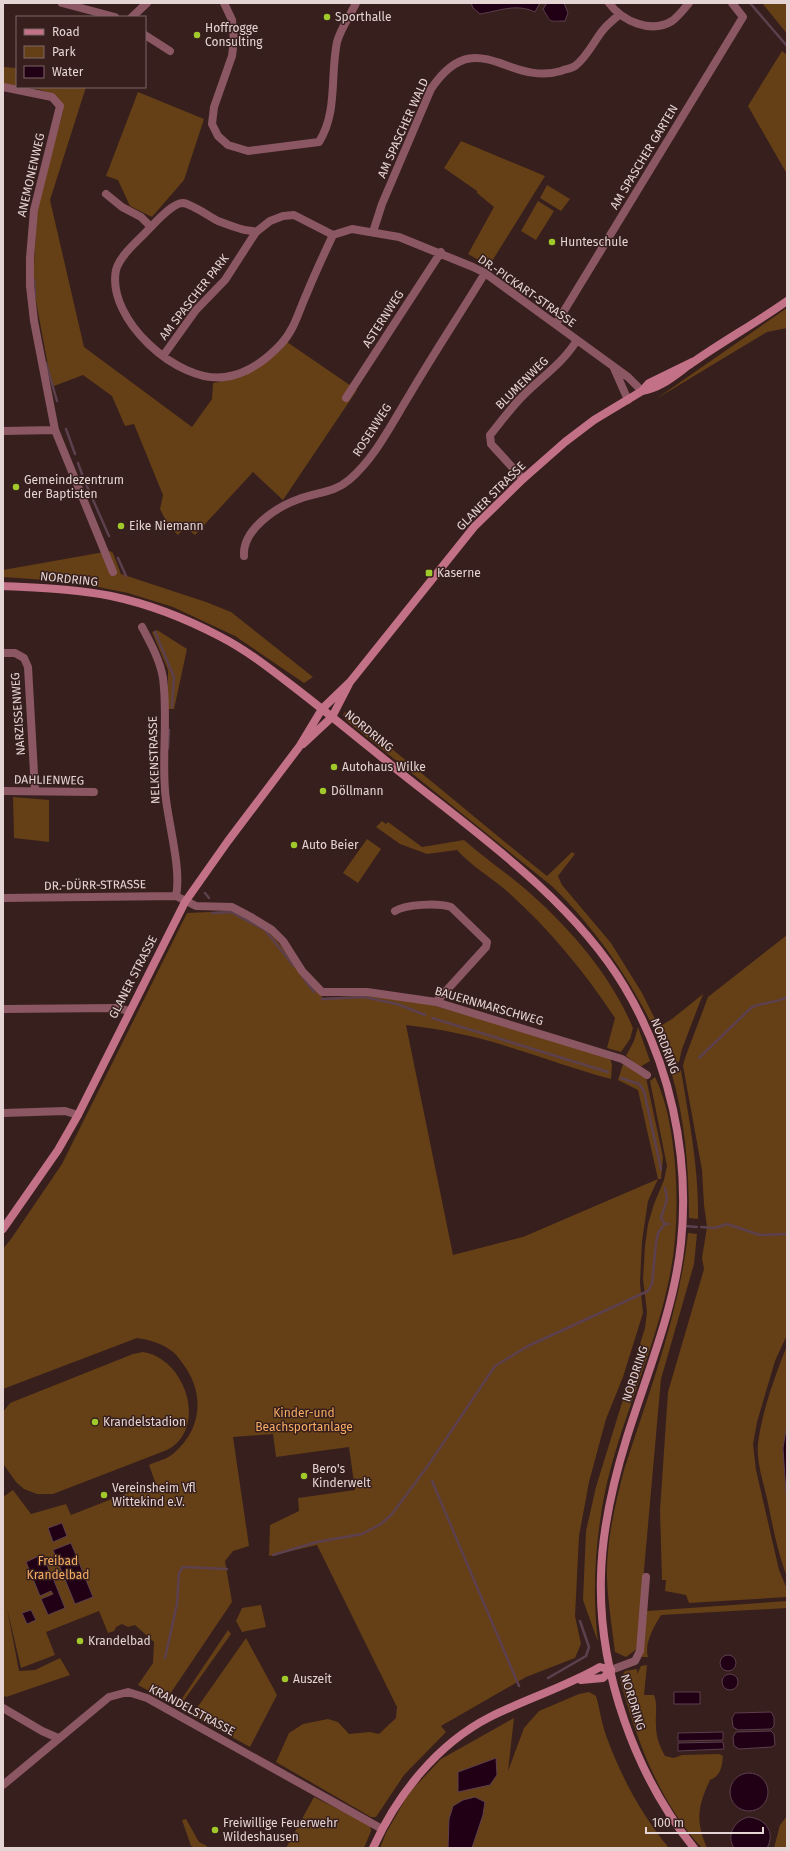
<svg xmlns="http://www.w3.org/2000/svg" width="790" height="1851" font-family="'Fira Sans',sans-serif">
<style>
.green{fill:#653f16}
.water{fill:#210015;stroke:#5c404e}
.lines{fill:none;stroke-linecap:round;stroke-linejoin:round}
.stream{stroke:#5c404e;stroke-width:2.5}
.street{stroke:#8b5763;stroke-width:8}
.secondary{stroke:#c37186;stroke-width:8}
.poi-dot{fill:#a0c92c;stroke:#361f1d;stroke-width:1.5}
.labels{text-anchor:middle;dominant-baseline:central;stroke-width:3;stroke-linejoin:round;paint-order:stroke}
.poi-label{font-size:12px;fill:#e4d4d3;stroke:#361f1d;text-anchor:start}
.street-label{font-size:12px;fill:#e4d4d3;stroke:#361f1d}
.park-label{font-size:12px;fill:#f8ad64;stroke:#361f1d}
</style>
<rect width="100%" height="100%" fill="#361f1d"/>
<!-- green -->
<path class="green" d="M762 3H787V34L784 30Z
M782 51 787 55V174L748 106Z
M3 67 17 68V87H86L50 200 84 347 192 427 212 399 213 383C243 379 267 365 287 342L357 390 283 500 253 472 195 535 185 527 178 535 168 525 160 509 163 495 134 424 125 426 112 396 83 375 54 386 51 382 33 285 35 247 37 206 63 111C58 85 24 88 3 86Z
M138 92 204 119 184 180 152 217 130 206 118 180 106 176Z
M461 141 545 176 489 266 468 254 494 207 477 193V191L444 168Z
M547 185 570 199 561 211 540 198Z
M538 201 554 211 536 240 521 231Z
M787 308V328L767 332 656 399Z
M110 551 113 553 121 574 206 602 231 612 313 677 304 683 235 636 173 607 128 593 74 582 3 577V570Z
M157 630 187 649 174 709H168V670L152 632Z
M345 712C414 765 479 822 547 876L572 852 575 854 558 876 562 885 611 943 642 993 659 1027 672 1019 703 994 682 1049 679 1062 671 1066C643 999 605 938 553 887L347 721 343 715Z
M13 797 49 800V842L14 838Z
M382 821 386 824 388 822 422 847 464 840C483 857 504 871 523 887 568 926 610 973 633 1028L630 1039 621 1052 607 1048 615 1018C584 971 550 930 508 892 492 878 471 866 457 850L427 854 400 844 376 827Z
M367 839 381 849 358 883 343 873Z
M231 911 269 931 323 998 368 995 432 1005 610 1057 612 1065 611 1079C576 1070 543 1057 509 1047 476 1036 440 1029 406 1025L453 1255 523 1237 658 1179 638 1090 618 1080 623 1064 646 1078 663 1157 661 1179H658L648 1201 642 1241 640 1283 643 1313 623 1377 606 1419 589 1482 579 1536 575 1616 581 1644 575 1658 526 1677 441 1726 446 1732 404 1775 376 1817H371L276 1762 289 1733 303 1724 328 1719 338 1722 349 1734 370 1732 379 1734 396 1718 397 1707 317 1545 269 1556 270 1525 299 1511 298 1498 355 1490 349 1447 276 1457 273 1434 233 1437 249 1546 233 1551 225 1561 232 1602 166 1700 138 1685 153 1663 154 1642 135 1625 128 1627 122 1624 116 1627 114 1631 108 1633 99 1611 46 1632 55 1655 21 1668 7 1608 19 1671 35 1670 60 1658 70 1675 6 1697 3 1695V1497L13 1490 31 1514 66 1504 71 1515 155 1482 149 1465C157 1461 168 1459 174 1453 202 1429 205 1393 183 1364 180 1360 177 1355 173 1352 162 1343 150 1340 137 1338L3 1389V1249L11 1239 62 1164 187 913Z
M787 935V1335L775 1361 757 1422 753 1444 756 1470 779 1570 787 1589V1597L689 1603 686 1595 665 1591 666 1580H662L660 1510 668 1392 704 1269 702 1258 707 1227 704 1205 702 1170 683 1066 685 1058 708 997Z
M638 1027 650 1061 640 1067 626 1056 634 1041Z
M681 1070C689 1120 699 1168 698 1219L689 1218C689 1168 685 1119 671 1071Z
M655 1077C668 1104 672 1134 675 1164 678 1205 677 1245 668 1284 653 1355 620 1422 605 1492 595 1542 592 1592 598 1642L583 1600 586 1531 596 1487 645 1328 647 1312 643 1279 645 1246 648 1224 654 1204 664 1180 667 1166 650 1081Z
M688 1233 697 1234 694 1264 661 1379 637 1649 626 1657 615 1652C612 1627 608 1603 607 1579 606 1542 615 1505 624 1470 649 1392 679 1315 688 1233Z
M787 1346V1424L783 1448 787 1508V1577C778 1554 773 1528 768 1503 764 1484 756 1462 758 1443 762 1412 775 1375 787 1346Z
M143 1352C185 1358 209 1428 167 1450L53 1494H37L24 1489 16 1482 4 1465 3 1412 10 1403 133 1354Z
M787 1601V1608L661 1615C654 1627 644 1643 648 1657H642L647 1611Z
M261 1605 266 1627 242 1632 236 1621 242 1608Z
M228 1630 231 1634 180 1706H177Z
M246 1638 277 1695 250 1747 192 1715Z
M647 1665 644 1695H654C658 1705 655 1715 656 1726 656 1737 660 1747 665 1756L674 1758 682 1755 719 1754 723 1756C722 1766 721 1776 710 1780 698 1806 695 1820 707 1848H702C659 1802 636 1739 620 1679L625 1671 637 1669V1674L641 1666Z
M589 1692 596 1696C600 1710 602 1725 607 1738 621 1777 643 1817 669 1848H380L386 1833 409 1793 441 1759 514 1718 508 1771 524 1728 539 1711 579 1694Z
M314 1797 370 1825 371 1831 364 1848H286Z
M787 1816V1848H774L780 1825Z
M186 1819 199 1842 207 1846 206 1848H195L191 1846 182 1820Z"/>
<!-- water -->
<path class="water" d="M471 3H540L535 12C516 3 499 11 480 14L473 8Z
M547 3H564L568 13 565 21C548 21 552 24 543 9Z
M787 1424V1508L783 1448Z
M62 1523 67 1536 53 1542 48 1528Z
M71 1543 93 1597 75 1604 53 1550Z
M43 1554 49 1570 39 1575V1577L51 1573 65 1608 48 1615 41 1599 53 1594 51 1591 40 1596 26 1562Z
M31 1610 36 1620 27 1624 22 1613Z
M720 1663a8 8 0 1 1 16 0a8 8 0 1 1-16 0Z
M722 1682a8 8 0 1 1 16 0a8 8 0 1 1-16 0Z
M700 1692V1704H674V1692Z
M771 1712 774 1717V1726L771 1729 738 1730 733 1727 732 1718 735 1713Z
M771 1731 774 1734 775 1745 772 1747 739 1749 734 1746 733 1737 736 1732Z
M723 1732V1740L678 1741V1733Z
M723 1742 724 1749 678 1751V1743Z
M496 1758 497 1775 490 1785 458 1792V1772Z
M730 1792a19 19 0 1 1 38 0a19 19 0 1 1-38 0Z
M475 1797 485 1802 483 1815 472 1848H448L449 1819 453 1806 463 1800Z
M748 1817C765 1818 776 1832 767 1848H734C726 1835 734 1821 748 1817Z"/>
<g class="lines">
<!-- stream -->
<path class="stream" d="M750 3 787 46
M34 280 35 297
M46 363 57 401
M66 429 75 454
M78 463 82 474
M86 484 109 536
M118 558 126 576
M155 632 174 677 172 707
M168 748 169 730
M205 893 209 898
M212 913 231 912 265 930 294 966
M302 976 314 992
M322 999 364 997 397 1004 425 1015
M432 1018 608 1072
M699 1058 752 1007C764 1002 776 1003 787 997
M621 1078 639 1084 644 1091 661 1169
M665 1188 667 1199 661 1218 665 1224
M685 1226 697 1227
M701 1227 715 1228 727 1224 760 1235 787 1234
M432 1481 519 1686
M273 1555 317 1542 362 1534 381 1524 392 1514 427 1467 495 1366 528 1346 648 1291 652 1284 656 1243 658 1233 665 1224H669
M165 1658 177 1604 179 1573 183 1567 227 1569
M548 1678 586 1656 589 1647 580 1621"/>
<!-- street -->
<path class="street" d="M62 3 115 17
M224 3 232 20 234 40 232 56 214 107 212 124 218 136 228 145 248 151 319 142C338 112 330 75 337 42 341 28 350 16 356 3
M609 3C622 21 651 34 672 21 678 17 684 9 689 3
M132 17 147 3
M145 35 170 51
M3 87 52 97 60 106 34 210 30 258V286L34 321 55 430 113 572
M106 194 122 207 141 217 151 227
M256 232C251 230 246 231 241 229 234 227 226 224 218 221 210 217 192 204 183 203 172 203 156 222 148 230 138 241 120 255 116 270 106 319 178 384 225 377 247 374 267 359 281 344 295 329 299 310 307 293 315 273 324 254 333 235L352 229 399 237 473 267 485 273 628 377 642 391
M373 232 382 204 431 89C476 22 508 87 561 71 565 69 571 69 575 66 587 57 594 41 603 30 608 24 613 20 619 15
M556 324 743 17 732 3
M163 356 196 310 225 280 256 232 270 221 283 216 294 215 333 235
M613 366 628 400
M346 398 441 252
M3 431 55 430
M523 479 491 444 490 435C499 424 508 412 518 401 537 380 562 365 577 340
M244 556C242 530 276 507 299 499 316 492 334 493 349 480 375 458 392 423 410 394 434 353 460 314 485 273
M142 627C150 642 160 660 163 678 168 715 162 753 165 790 167 820 182 868 176 896
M3 653H15L24 658 28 667 35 791
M3 791 94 792
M3 898 176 896 196 906 232 907 251 917 272 930 283 941 302 971 322 992H367L436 1002 622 1059 647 1075
M395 911C406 904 438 903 451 907L487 942 486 947 436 1002
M3 1009 117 1008 129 1011
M3 1113 65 1111 78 1115
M611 1670 635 1661 640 1651 646 1577
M3 1708 42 1731 58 1738
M3 1785 109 1697 128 1692 147 1698 382 1829"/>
<!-- secondary -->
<path class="secondary" d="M642 391C662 388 676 374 692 363 723 341 756 323 787 301
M3 586C39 588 76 589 111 596 149 604 187 619 221 637 246 650 268 667 290 684 328 713 364 743 401 773 479 835 572 900 624 986 670 1062 690 1155 681 1243 674 1310 647 1373 627 1437 613 1482 602 1529 601 1576 598 1671 635 1775 694 1848
M303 744 332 717 349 684
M3 1229 58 1150 78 1115 185 902 228 841 299 747 322 709 350 682 474 527 523 479 565 442 594 420 642 391 649 383 692 362
M581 1680 603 1678 611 1670
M373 1848C397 1795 437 1744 490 1717 526 1699 565 1687 600 1667L611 1670"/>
</g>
<!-- markers -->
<g class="poi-dot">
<circle cx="327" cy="17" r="4"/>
<circle cx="197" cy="35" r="4"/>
<circle cx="552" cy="242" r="4"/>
<circle cx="16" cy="487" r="4"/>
<circle cx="121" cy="526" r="4"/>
<rect x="425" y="569" width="8" height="8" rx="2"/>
<circle cx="334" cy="767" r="4"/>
<circle cx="323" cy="791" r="4"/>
<circle cx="294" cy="845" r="4"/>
<circle cx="95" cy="1422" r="4"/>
<circle cx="304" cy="1476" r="4"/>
<circle cx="104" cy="1495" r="4"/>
<circle cx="80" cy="1641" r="4"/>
<circle cx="285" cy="1679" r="4"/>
<circle cx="215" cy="1830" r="4"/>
</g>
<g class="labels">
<!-- poi labels -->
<g class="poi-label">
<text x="335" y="17">Sporthalle</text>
<text x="205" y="28">Hoffrogge<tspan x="205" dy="14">Consulting</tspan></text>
<text x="560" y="242">Hunteschule</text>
<text x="24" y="480">Gemeindezentrum<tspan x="24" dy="14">der Baptisten</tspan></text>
<text x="129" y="526">Eike Niemann</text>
<text x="437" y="573">Kaserne</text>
<text x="342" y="767">Autohaus Wilke</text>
<text x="331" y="791">Döllmann</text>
<text x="302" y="845">Auto Beier</text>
<text x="103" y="1422">Krandelstadion</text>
<text x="312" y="1469">Bero's<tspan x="312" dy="14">Kinderwelt</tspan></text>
<text x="112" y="1488">Vereinsheim Vfl<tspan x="112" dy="14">Wittekind e.V.</tspan></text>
<text x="88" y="1641">Krandelbad</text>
<text x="293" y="1679">Auszeit</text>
<text x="223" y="1823">Freiwillige Feuerwehr<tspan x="223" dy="14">Wildeshausen</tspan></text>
</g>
<!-- street labels -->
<g class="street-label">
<text transform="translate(403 128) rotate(-66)">AM SPASCHER WALD</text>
<text transform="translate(644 157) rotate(-59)">AM SPASCHER GARTEN</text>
<text transform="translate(31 175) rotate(-77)">ANEMONENWEG</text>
<text transform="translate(527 291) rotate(35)">DR.-PICKART-STRASSE</text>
<text transform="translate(194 297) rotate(-52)">AM SPASCHER PARK</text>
<text transform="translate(383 319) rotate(-57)">ASTERNWEG</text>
<text transform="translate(522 383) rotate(-45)">BLUMENWEG</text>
<text transform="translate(372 430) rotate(-57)">ROSENWEG</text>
<text transform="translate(491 496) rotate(-45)">GLANER STRASSE</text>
<text transform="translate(69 579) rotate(6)">NORDRING</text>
<text transform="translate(18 714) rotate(-94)">NARZISSENWEG</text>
<text transform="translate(369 731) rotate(39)">NORDRING</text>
<text transform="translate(154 760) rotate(-92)">NELKENSTRASSE</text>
<text transform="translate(49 780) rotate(1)">DAHLIENWEG</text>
<text transform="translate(95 885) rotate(-1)">DR.-DÜRR-STRASSE</text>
<text transform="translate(133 977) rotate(-63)">GLANER STRASSE</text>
<text transform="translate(489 1006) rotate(16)">BAUERNMARSCHWEG</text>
<text transform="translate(665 1046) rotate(69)">NORDRING</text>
<text transform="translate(635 1374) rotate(-72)">NORDRING</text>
<text transform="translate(633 1702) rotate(73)">NORDRING</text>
<text transform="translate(192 1710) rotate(28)">KRANDELSTRASSE</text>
</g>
<!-- park labels -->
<g class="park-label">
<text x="304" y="1413">Kinder-und<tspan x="304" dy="14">Beachsportanlage</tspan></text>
<text x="58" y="1561">Freibad<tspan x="58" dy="14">Krandelbad</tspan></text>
</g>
</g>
<!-- border -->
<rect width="790" height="1851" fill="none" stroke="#e4d4d3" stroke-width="8"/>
<!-- legend -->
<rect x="16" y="16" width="130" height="72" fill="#361f1d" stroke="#7c6766"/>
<rect x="24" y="29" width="20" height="6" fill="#c37186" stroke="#7c6766"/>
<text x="52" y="36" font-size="12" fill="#e4d4d3">Road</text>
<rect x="24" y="46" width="20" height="12" fill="#653f16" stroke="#7c6766"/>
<text x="52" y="56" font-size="12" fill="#e4d4d3">Park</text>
<rect x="24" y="66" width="20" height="12" fill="#210015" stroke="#7c6766"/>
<text x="52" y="76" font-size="12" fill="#e4d4d3">Water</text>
<!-- scale -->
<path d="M646 1827v6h117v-6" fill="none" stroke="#e4d4d3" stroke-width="2"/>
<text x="652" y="1827" font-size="12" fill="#e4d4d3" stroke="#361f1d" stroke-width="3" paint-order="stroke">100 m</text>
</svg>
